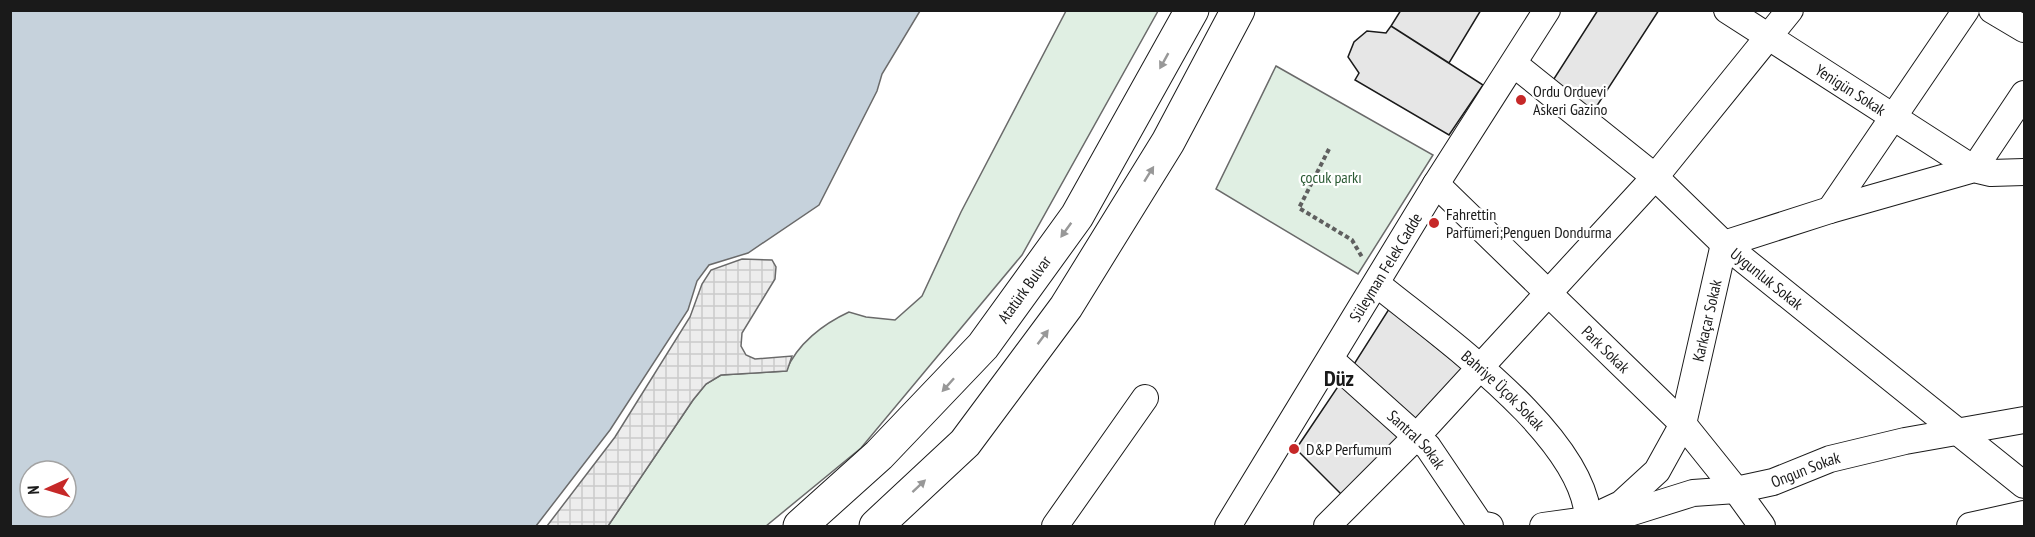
<svg xmlns="http://www.w3.org/2000/svg" width="2035" height="537" font-family="'PT Sans Narrow',sans-serif">
<style>
.green{fill:#e0efe3;stroke:#6a6a6a;stroke-width:1.5}
.plaza{fill:url(#plaza-grid);stroke:#6a6a6a;stroke-width:1.5}
.water{fill:#c6d2dc;stroke:#6a6a6a;stroke-width:1.5;fill-rule:evenodd}
.building{fill:#e6e6e6;stroke:#1a1a1a;stroke-width:1.5}
.lines{fill:none;stroke-linecap:round;stroke-linejoin:round}
.street-casing{stroke:#1a1a1a;stroke-width:28}
.highway-casing{stroke:#1a1a1a;stroke-width:35}
.path{stroke:#5f5f5f;stroke-width:4;stroke-dasharray:4.5 3;stroke-linecap:butt}
.street{stroke:#fff;stroke-width:26}
.highway{stroke:#fff;stroke-width:33}
.oneway{fill:#989898}
.poi-dot{fill:#c62828;stroke:#fff;stroke-width:2}
.labels{text-anchor:middle;dominant-baseline:central;stroke-width:4.5;stroke-linejoin:round;paint-order:stroke}
.poi-label{font-size:16px;fill:#1a1a1a;stroke:#fff;text-anchor:start}
.street-label{font-size:16px;fill:#1a1a1a;stroke:#fff}
.park-label{font-size:16px;fill:#2b5a34;stroke:#fff}
.district-label{font-size:22px;font-weight:bold;fill:#1a1a1a;stroke:#fff}
</style>
<defs>
<pattern id="plaza-grid" width="8" height="8" patternUnits="userSpaceOnUse" patternTransform="scale(1.5)"><rect width="8" height="8" fill="#ededed"/><path d="M0 4h8M4 0v8" fill="none" stroke="#cbcbcb"/></pattern>
</defs>
<rect width="100%" height="100%" fill="#fff"/>
<!-- green -->
<path class="green" d="M1066 11H1158L1022 255 861 448 766 526H608L693 400 706 384 721 375 786 371C797 344 823 324 849 312L866 317 895 320 922 296 961 212Z
M1276 66 1433 155 1358 274 1216 189Z"/>
<!-- plaza -->
<path class="plaza" d="M742 259 772 260 776 267 775 279 742 333 741 346 746 355 755 359 792 356 787 371 721 375 706 384 693 400 608 526H547L615 437 690 317 702 284 711 270Z"/>
<!-- water -->
<path class="water" d="M10 11 11 10 920 11 882 74 877 91 819 205 748 253 709 265 697 281 688 310 610 430 536 526H11ZM30 471H66V507H30Z"/>
<!-- building -->
<path class="building" d="M1401 10H1481L1449 63 1391 26Z
M1598 10H1659L1591 115 1550 85Z
M1391 26 1483 85 1449 135 1355 80 1359 73 1348 57 1354 42 1367 31 1386 33Z
M1389 309 1465 371 1416 428 1349 372Z
M1341 382 1405 436 1345 498 1296 449Z"/>
<g class="lines">
<!-- street casing -->
<g class="street-casing">
<g id="street">
<path id="s1" d="M1727 10 1974 169 2024 94"/>
<path d="M1992 10 2024 29"/>
<path id="s2" d="M1514 64 1655 177 1724 244 2024 485"/>
<path id="s3" d="M1436 184 1683 424 1736 490 1762 526"/>
<path d="M1830 210 1966 10"/>
<path id="s4" d="M1377 284C1438 334 1593 441 1588 526"/>
<path id="s5" d="M1331 360 1428 447 1480 524 1490 526"/>
<path id="s6" d="M1589 519 1621 504 1657 471 1683 424 1724 244 1830 210 1974 169 1991 173 2024 172"/>
<path d="M1055 526 1145 398"/>
<path id="s7" d="M1228 526 1436 184 1547 10"/>
<path d="M1327 526 1417 436 1655 177 1790 10"/>
<path id="s8" d="M1543 526 1623 515 1693 493 1736 490 1773 482 1830 459 1905 441 2024 420"/>
<path d="M1970 526 2024 514"/>
</g>
</g>
<!-- highway casing -->
<g class="highway-casing">
<g id="highway">
<path id="s9" d="M800 526 879 455 983 346 1077 216 1192 10"/>
<path d="M876 526 965 443 1066 307 1168 142 1238 10"/>
</g>
</g>
<!-- path -->
<path class="path" d="M1329 149 1299 208 1352 240 1362 257"/>
<!-- street -->
<use href="#street" class="street"/>
<!-- highway -->
<use href="#highway" class="highway"/>
</g>
<!-- one-way arrows -->
<defs><path id="oneway-solid" d="M-6-.8H1V-3.2L6.5 0L1 3.2V.8H-6Z" transform="scale(1.5)"/></defs>
<g class="oneway">
<use href="#oneway-solid" transform="translate(1164 61) rotate(119)"/>
<use href="#oneway-solid" transform="translate(1149 174) rotate(-58)"/>
<use href="#oneway-solid" transform="translate(1066 230) rotate(126)"/>
<use href="#oneway-solid" transform="translate(1043 337) rotate(-53)"/>
<use href="#oneway-solid" transform="translate(948 385) rotate(132)"/>
<use href="#oneway-solid" transform="translate(919 486) rotate(-43)"/>
</g>
<!-- markers -->
<g class="poi-dot">
<circle cx="1521" cy="100" r="6"/>
<circle cx="1434" cy="223" r="6"/>
<circle cx="1294" cy="449" r="6"/>
</g>
<g class="labels">
<!-- poi labels -->
<g class="poi-label">
<text x="1533" y="91">Ordu Orduevi<tspan x="1533" dy="18">Askeri Gazino</tspan></text>
<text x="1446" y="214">Fahrettin<tspan x="1446" dy="18">Parfümeri;Penguen Dondurma</tspan></text>
<text x="1306" y="449">D&amp;P Perfumum</text>
</g>
<!-- street labels -->
<g class="street-label">
<text stroke="none"><textPath href="#s1" startOffset="147">Yenigün Sokak</textPath></text>
<text stroke="none"><textPath href="#s7" startOffset="303">Süleyman Felek Cadde</textPath></text>
<text stroke="none"><textPath href="#s2" startOffset="332">Uygunluk Sokak</textPath></text>
<text stroke="none"><textPath href="#s9" startOffset="327">Atatürk Bulvar</textPath></text>
<text stroke="none"><textPath href="#s6" startOffset="244">Karkaçar Sokak</textPath></text>
<text stroke="none"><textPath href="#s3" startOffset="237">Park Sokak</textPath></text>
<text stroke="none"><textPath href="#s4" startOffset="165">Bahriye Üçok Sokak</textPath></text>
<text stroke="none"><textPath href="#s5" startOffset="117">Santral Sokak</textPath></text>
<text stroke="none"><textPath href="#s8" startOffset="270">Ongun Sokak</textPath></text>
</g>
<!-- park labels -->
<g class="park-label">
<text x="1331" y="177">çocuk parkı</text>
</g>
<!-- district labels -->
<g class="district-label">
<text x="1339" y="378">Düz</text>
</g>
</g>
<!-- border -->
<rect width="2035" height="537" fill="none" stroke="#1a1a1a" stroke-width="24"/>
<!-- north arrow -->
<g transform="translate(48 489) rotate(266)"><circle r="28" fill="#ffffff" stroke="#a3a3a3" stroke-width="1.5"/>
<path d="M0-4.5L10 22L0 15L-10 22Z" fill="#c62828"/>
<text y="-9" font-size="16" font-weight="bold" text-anchor="middle" fill="#1a1a1a">N</text>
</g>
</svg>
